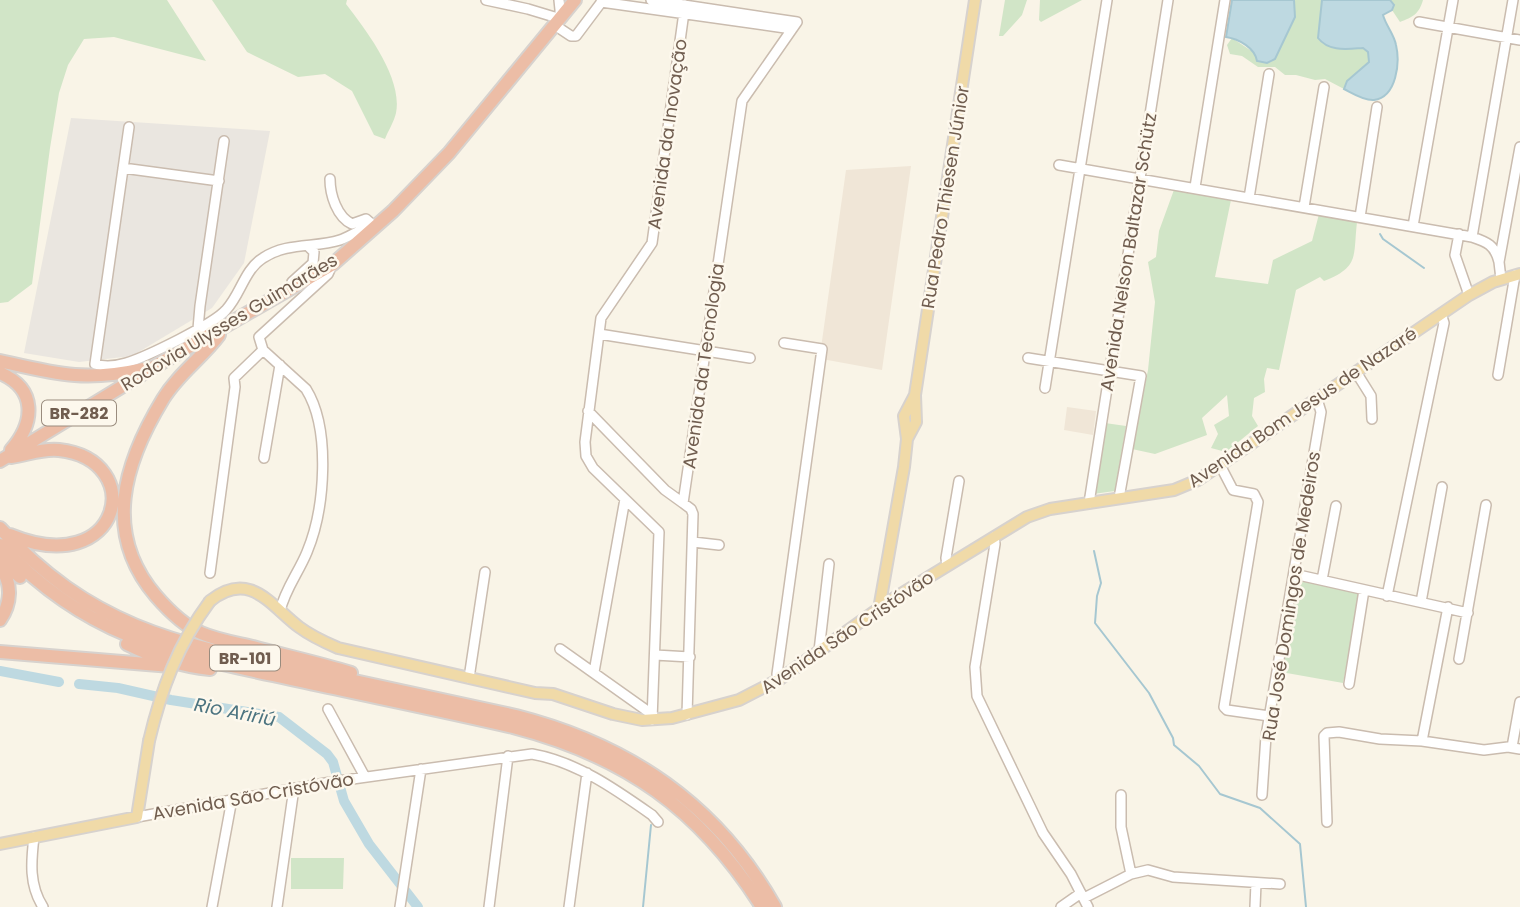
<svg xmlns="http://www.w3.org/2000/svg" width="1520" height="907" font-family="Poppins,sans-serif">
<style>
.residential{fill:#f0e6d7}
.industrial{fill:#eae6e0}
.green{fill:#d1e5c7}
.water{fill:#bed9e1;stroke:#a6c7d1;stroke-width:2}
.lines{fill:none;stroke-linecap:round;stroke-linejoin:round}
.stream{stroke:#a6c7d1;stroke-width:2}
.river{stroke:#bed9e1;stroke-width:10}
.minor-casing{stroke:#cabcaf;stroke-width:12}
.major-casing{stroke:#d7d2ce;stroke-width:14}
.highway-casing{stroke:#d7d2ce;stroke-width:16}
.minor{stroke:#fff;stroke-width:9}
.major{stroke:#f0daa8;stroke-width:10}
.highway{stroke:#ecbda6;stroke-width:12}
.major-bridge-casing{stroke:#d7d2ce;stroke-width:14;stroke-linecap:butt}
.major-bridge{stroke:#f0daa8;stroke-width:10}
.labels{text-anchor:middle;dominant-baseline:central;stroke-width:5;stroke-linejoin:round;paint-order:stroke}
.shield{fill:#fdf8ed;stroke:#9a8c7e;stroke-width:2}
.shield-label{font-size:16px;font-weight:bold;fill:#705d4f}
.street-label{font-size:18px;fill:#705d4f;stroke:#fdf8ed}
.water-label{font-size:19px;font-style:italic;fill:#4c7480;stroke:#fdf8ed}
</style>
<rect width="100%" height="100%" fill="#f9f4e7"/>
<!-- residential -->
<path class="residential" d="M911 166 882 370 822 359 821 348 846 170Z
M1067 407 1096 411 1093 435 1064 430Z"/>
<!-- industrial -->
<path class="industrial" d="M71 118 270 131 244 263 212 308 132 356 79 362 24 353Z"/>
<!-- green -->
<path class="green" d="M0 0H167L206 61 114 37 84 39 68 65 59 93 50 148 32 284 8 302 0 303Z
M212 0H347L346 4C366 30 403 78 396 113 394 122 388 131 385 139L374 135 352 91 325 74 298 77 247 52Z
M1005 0H1027L1022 15 1003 36H999Z
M1040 0H1082L1041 22 1039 20Z
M1294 0H1322L1318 38C1329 51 1347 49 1363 48L1368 52 1369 62 1347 81 1344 89 1325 79 1315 80 1296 75H1285L1275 67H1258L1242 56 1230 54 1227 45 1232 38 1256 54 1275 59 1295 17Z
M1390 0H1423C1419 14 1413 17 1400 22L1392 10 1394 5Z
M1175 187 1231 200 1215 277 1268 284 1273 260 1312 241 1319 214 1357 222C1353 256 1360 267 1324 281L1320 277 1296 290 1279 370 1267 368 1264 379 1265 392 1254 398 1252 416 1258 426 1226 452 1211 448 1218 434 1214 425 1229 416 1227 395 1202 418 1207 435 1155 454 1132 449 1148 370 1155 302 1148 262 1156 257 1159 231Z
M1105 423 1126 426 1115 491 1093 494Z
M1298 580 1361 592 1343 683 1281 672Z
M291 858H344L343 889H291Z"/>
<!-- water -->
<path class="water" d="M1232 0H1294L1295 17 1275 59 1267 63 1257 61C1255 48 1239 39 1226 37Z
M1322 0H1390L1394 5 1392 10 1383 15C1386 26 1394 34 1396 45 1400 62 1397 97 1374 100 1364 101 1352 93 1344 89L1347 81 1369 62 1368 52 1363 48C1347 49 1329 52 1318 38Z"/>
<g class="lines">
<!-- stream -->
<path class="stream" d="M1380 234 1383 239 1424 268
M1094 551 1101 583 1097 596 1095 623 1149 693 1173 738 1174 745 1199 766 1220 794 1260 808 1300 844 1306 907
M643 907 651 825"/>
<!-- river -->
<path class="river" d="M0 671 59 682
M79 684 118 688 171 700 279 717 327 754 333 762 344 801 369 844 418 907"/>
<!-- minor casing -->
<g class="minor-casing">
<path id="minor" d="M486 0 528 9 561 19
M559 0 561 19
M651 0 797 22 742 101 683 503 691 509 693 514 687 715
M601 2 792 29
M1419 22 1520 40
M556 26 571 36H576L603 0
M129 127 95 364C104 367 116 366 126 363 146 357 214 324 226 310 241 294 244 270 263 258 287 242 315 248 340 240 352 236 363 226 375 227
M1059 165 1472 237C1487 242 1495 245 1499 262
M123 168 219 181
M330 179C330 195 337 217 352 224L366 219 374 226
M1195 187 1225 0
M1249 198 1269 74
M1304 207 1324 87
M1360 217 1377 107
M1413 226 1453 0
M1459 234 1455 255 1469 295
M1472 237 1513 0
M1501 279 1499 262 1520 147
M292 282 313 263 314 252 309 247
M198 329 200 306 224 141
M599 334 750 358
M1028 358 1141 376 1119 498
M1356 372 1371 396 1372 419
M1498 375 1515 275
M1045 388 1107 0
M588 411 665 490 683 503
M264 458 280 365
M1220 465 1233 490 1254 494 1258 502 1224 707 1227 710 1269 716
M1089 503 1168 0
M994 537 995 544 975 667 977 696 1043 833 1071 874 1088 907
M693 542 719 545
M947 566 946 558 959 481
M210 573 235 387 234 378 263 350
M1294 574 1468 613
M1322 580 1336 506
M1387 596 1444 323 1441 314
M1421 602 1442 487
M280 611C285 589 299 572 307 552 325 509 331 429 306 389L263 350 259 337 328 274 332 265
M560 649 653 715
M819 651 829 564
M655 655 690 657
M1459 659 1486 505
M594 672 625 499
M469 678 485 572
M780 679 777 674 822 349 784 343
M1349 684 1364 590
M328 709 365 777
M652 720 659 532 593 468 586 456 585 442 601 318 652 243 685 5
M1422 741 1448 607
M1512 747 1520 702
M1121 795V827L1131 874
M1262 795 1266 736 1321 412 1317 399
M137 817 331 782 532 754C577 762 615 789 652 815L658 822
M1327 822 1324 736 1327 733 1339 732 1380 739 1422 741 1484 750 1508 747 1520 749
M34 837C31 862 29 885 43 907
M1084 898 1131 874 1148 870 1173 877 1280 884
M212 907 232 799
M277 907 294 788
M400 907 421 769
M489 907 508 756
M569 907 587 773
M1061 907 1081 893
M1255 907 1256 883"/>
</g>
<!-- major casing -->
<g class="major-casing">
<path id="major" d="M907 439 916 422 915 395 975 0
M210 601C250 569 271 606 299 627 311 636 324 642 338 648L535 693 553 694 613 714 642 720 672 718 739 700 780 679 888 602 1027 517 1050 509 1174 490 1198 480 1469 295 1493 282 1520 274
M879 609 904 467 907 439 904 416 915 395
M0 844 137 817 149 741"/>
</g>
<!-- highway casing -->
<g class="highway-casing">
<path id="highway" d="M219 335C202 358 178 374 163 399 124 463 102 533 156 596 169 611 183 625 201 633 217 640 236 643 253 647 286 656 319 663 351 673
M0 361C57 374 84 382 143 369
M0 373C37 389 35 422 11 450
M0 461 154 367 333 264 393 211 449 153 575 0
M0 528C94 631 183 645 313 672 380 686 448 701 516 716 629 745 717 804 775 907
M10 535C122 581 148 460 59 450 42 448 27 455 11 457
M0 545C91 643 182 655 305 682 374 697 444 711 513 727 625 756 700 809 762 907
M0 558 20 577
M0 567C13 583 11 604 0 620
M127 644C153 657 181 666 210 669
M0 652 171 666"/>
</g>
<!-- minor -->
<use href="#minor" class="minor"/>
<!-- major -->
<use href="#major" class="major"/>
<!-- highway -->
<use href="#highway" class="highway"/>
<!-- major-bridge casing -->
<g class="major-bridge-casing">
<path id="major-bridge" d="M149 741C161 690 178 644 210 601"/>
</g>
<!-- major-bridge -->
<use href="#major-bridge" class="major-bridge"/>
</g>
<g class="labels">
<!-- shield labels -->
<g class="shield">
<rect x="42" y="400.5" width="74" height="25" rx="5"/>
<rect x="210" y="645.5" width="70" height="25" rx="5"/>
</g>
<g class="shield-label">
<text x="79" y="413">BR-282</text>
<text x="245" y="658">BR-101</text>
</g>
<!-- street labels -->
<g class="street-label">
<text transform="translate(667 134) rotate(-82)">Avenida da Inovação</text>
<text transform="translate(945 197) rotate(-81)">Rua Pedro Thiesen Júnior</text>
<text transform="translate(1128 252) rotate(-81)">Avenida Nelson Baltazar Schütz</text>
<text transform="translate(229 322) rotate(-31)">Rodovia Ulysses Guimarães</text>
<text transform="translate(703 366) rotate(-82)">Avenida da Tecnologia</text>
<text transform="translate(1302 407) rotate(-34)">Avenida Bom Jesus de Nazaré</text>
<text transform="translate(1291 596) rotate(-81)">Rua José Domingos de Medeiros</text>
<text transform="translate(847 632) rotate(-34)">Avenida São Cristóvão</text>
<text transform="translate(253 796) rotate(-10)">Avenida São Cristóvão</text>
</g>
<!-- water labels -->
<g class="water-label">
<text transform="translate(235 712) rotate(11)">Rio Aririú</text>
</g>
</g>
</svg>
